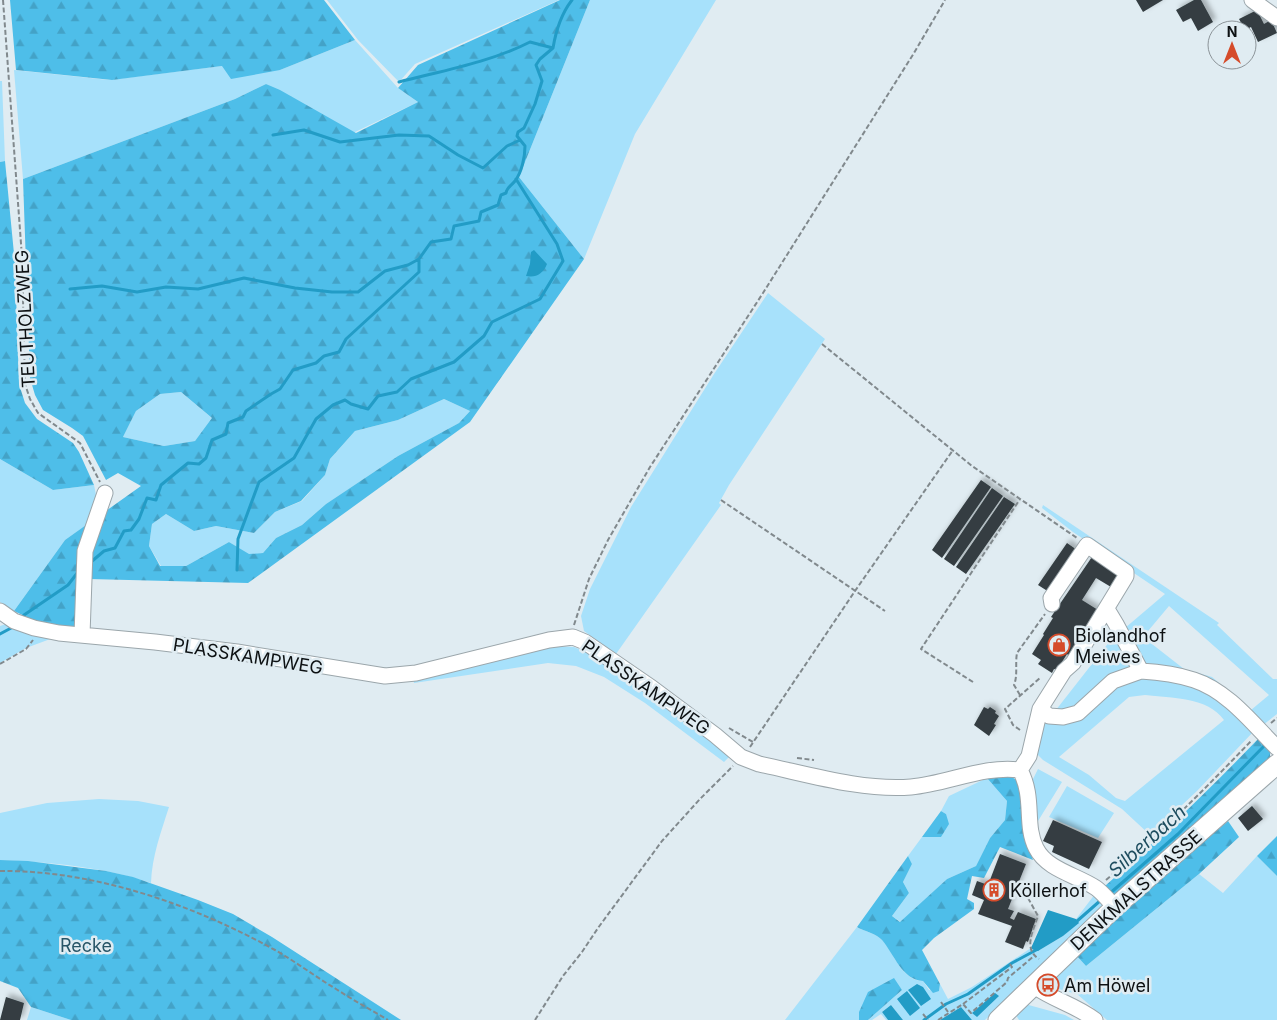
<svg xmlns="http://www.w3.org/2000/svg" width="1277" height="1020" font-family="Inter,sans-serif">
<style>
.green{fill:#a7e1fb;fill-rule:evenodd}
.forest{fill:url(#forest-firs);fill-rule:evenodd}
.water{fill:#229cc6}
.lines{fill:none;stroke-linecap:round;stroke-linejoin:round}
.stream{stroke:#229cc6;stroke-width:3}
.building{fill:#343e42;filter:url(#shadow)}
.minor-casing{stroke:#9ba6ab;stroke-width:17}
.major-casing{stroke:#9ba6ab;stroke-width:21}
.path{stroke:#81898d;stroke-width:2;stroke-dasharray:5 2.5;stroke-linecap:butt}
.minor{stroke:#fff;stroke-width:15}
.major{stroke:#fff;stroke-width:19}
.labels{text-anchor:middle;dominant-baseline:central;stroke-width:5;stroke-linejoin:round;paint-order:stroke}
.street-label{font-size:18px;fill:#0d1113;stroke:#e0ecf2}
.poi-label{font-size:18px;fill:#0d1113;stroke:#e0ecf2;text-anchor:start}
.park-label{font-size:18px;fill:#275567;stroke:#e0ecf2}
.water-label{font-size:19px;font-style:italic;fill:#1d4c5e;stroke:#e0ecf2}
</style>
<defs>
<pattern id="forest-firs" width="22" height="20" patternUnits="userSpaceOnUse" patternTransform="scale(1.25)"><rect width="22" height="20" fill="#4ebee9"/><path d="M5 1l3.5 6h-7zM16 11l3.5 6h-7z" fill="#43a2c7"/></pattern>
<filter id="shadow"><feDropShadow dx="3.5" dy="-3.5" stdDeviation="2.5" flood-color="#0004"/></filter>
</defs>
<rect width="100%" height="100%" fill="#e0ecf2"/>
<!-- green -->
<path class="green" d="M327 0H559L415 64 399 82 358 40Z
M590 0H716L635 134 584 259 519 177Z
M355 40 398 88 418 102 353 133 266 84 235 99 23 179 14 70 109 80 222 66 280 70Z
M0 81H2L5 161 0 162Z
M768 293 825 339 729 485 719 503 721 505 616 654 584 631 581 616 590 589 631 507 714 374Z
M181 392 213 419 195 441 164 446 123 437 136 411 160 394Z
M444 399 470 411 459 423 398 456 326 504 302 525 276 538 263 553 249 555 229 542 186 566H161L149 546 152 524 166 514 194 531 216 526 254 533 275 512 302 501 325 475 330 459 355 431 398 420Z
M0 459 53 490 94 485 96 495 88 524 65 540 14 611 0 602Z
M1043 505 1219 623 1217 625 1273 679H1277V714L1263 725 1233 702 1149 668 1137 658 1125 628 1165 594 1073 532 1042 508ZM1169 606 1269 695 1251 710 1212 677 1184 669 1143 637Z
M6 624 34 636 53 638 26 648 0 663V626Z
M1117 632 1131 662 1130 670 1075 709 1052 715Z
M553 646 574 647 593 655 648 692 730 756 724 762 645 703 604 677 576 666 548 663 414 683 413 679Z
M1161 676 1205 689 1254 731 1197 791 1150 835 1122 809 1043 760 1034 751 1041 718 1052 721 1112 689 1140 677ZM1145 695C1171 698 1208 697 1224 720L1125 801 1116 798 1089 775 1059 757 1129 697Z
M1038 769 1062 782 1035 826 1032 781Z
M987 778 1007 801 1005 820 990 838 976 866 947 879 901 922 892 916 909 893 903 882 912 864 908 856 922 837H941L946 814 941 811 949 796Z
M1067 786 1114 813 1098 838 1049 817Z
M99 799 138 801 169 807C161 832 152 856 151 883 104 867 49 862 0 860V813L47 803Z
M1257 856 1277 876V1020H1107L1077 994 1051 987 1053 979 1076 955 1086 966 1199 874 1223 893Z
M1095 894 1103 903 1102 908 985 1020H972L961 1007 940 1020H903L891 1005 882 1012 888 1020H886L881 1014 872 1020H868L902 990 859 1012V1020H785L857 927C864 931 877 934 882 940 894 953 902 981 923 981L929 990 939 991 940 984 948 999 972 987 1031 948 1035 951H1038L1063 936 1078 923 1076 919Z
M1025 1004 1065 1015 1074 1020H1019L1014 1012Z
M31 1007 71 1020H27Z"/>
<!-- forest -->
<path class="forest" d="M10 0H324L355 40 280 70 231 79 222 66 112 80 16 70Z
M560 0H590L519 177 584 259 470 422 248 583 89 579 77 628 35 621 14 611 65 540 141 486 118 473 106 480 83 436 72 428 43 410 35 395 30 378 23 179 235 99 266 84 280 90 356 133 418 102 398 88 418 65ZM181 392 212 418 195 441 164 446 123 437 136 411 160 394ZM444 399 470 411 459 423 398 456 326 504 302 525 276 538 263 553 249 554 229 542 186 566H160L149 546 152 524 166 514 194 531 216 526 254 533 275 512 301 501 325 475 330 459 355 431 398 420Z
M5 161 15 264 19 384 25 403 37 419 73 443 79 452 94 485 53 490 0 459V162Z
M1260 737 1270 749V759L1118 898 1105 886C1159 838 1210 789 1260 737Z
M1009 775 1019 782 1025 834 1033 860 1000 847 984 878 972 876 967 899 974 903V909L934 938 922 950 940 984 939 991 933 993 923 981C902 980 894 954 882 940 877 934 864 931 857 927L908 856 912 864 903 882 909 893 892 916 900 922 947 879 976 866 990 838 1005 820 1007 801 987 778Z
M941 811 946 814 949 824 941 837H922Z
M1228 821 1239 837 1199 874 1086 966 1076 955 1159 879Z
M1277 836V876L1257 856Z
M0 860 28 861 106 871 133 877 198 900 233 914 272 937 401 1020H71L31 1007 18 988 0 981Z
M894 978 902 990 868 1020H859V1012L868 992Z"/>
<!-- water -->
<path class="water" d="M534 250 547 264C543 274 536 278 526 276L530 264 531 252Z
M1048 910 1076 919 1079 923 1063 936 1038 951H1035L1031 948Z
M917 984 923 987 931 999 921 1006 908 990Z
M907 991 920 1008 910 1016 897 999Z
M995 993 999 996 977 1017 972 1013Z
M891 1005 903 1020H888L882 1012Z
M961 1007 972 1020H940Z"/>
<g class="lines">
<!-- stream -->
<path class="stream" d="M399 82C441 71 491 62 530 42L553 48
M273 135 304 130 340 142 399 135 429 136 458 155 483 168 507 146 520 140
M70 289 102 286 137 292 166 287 198 289 244 278 295 288 332 292H358L385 271 408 265 419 259
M91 562 104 551 115 548 124 531 131 530 139 519 147 498 156 500 161 485 188 463 199 464 206 458 212 440 226 434 228 423 243 417 246 411 271 394 280 389 293 370 316 363 324 356 339 352 346 339 419 272V259L431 242 451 239 454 226 479 221 481 212 498 205 501 195 506 193C507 187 511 186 515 181 522 172 525 156 525 146L517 136 518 132 524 128 535 104 542 81 536 65 540 59 553 48C556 30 561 14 572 0
M237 570 238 539 259 482 294 458 316 419 333 405 345 400 351 404 368 409 378 396 397 392 411 379 454 362 484 336 492 322 540 299 563 261 557 244 516 179
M24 615 68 585 78 572
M0 634 13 627
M1108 895 1178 834 1266 744
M1076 922 1101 900
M924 1020 946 1004 968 994 1012 963 1038 949"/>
</g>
<!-- building -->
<path class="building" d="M1136 0H1163L1143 12Z
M1194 0H1201L1213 22 1198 31 1191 18 1183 22 1176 10Z
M1257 10 1264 24 1271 20 1277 33 1258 42 1251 27 1245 30 1239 19Z
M981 480 991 487 942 558 932 550Z
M992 488 1003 496 954 566 944 559Z
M1004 497 1015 504 966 574 956 567Z
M1067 543 1077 550 1049 592 1038 585Z
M1094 554 1121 572 1111 587 1096 578 1082 600 1098 610 1072 658 1067 654 1057 670 1054 669 1052 673 1038 664 1041 660 1032 654 1044 635 1043 634 1053 618 1051 617Z
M984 707 988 709 990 707 996 711 995 713 999 716 994 724 996 725 989 736 974 725Z
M1252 806 1263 819 1248 831 1238 818Z
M1053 820 1102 842 1089 869 1052 852 1054 846 1043 841Z
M1000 854 1026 864 1008 909 1014 911 1010 918 1014 920 1018 912 1036 919 1028 942 1026 941 1023 949 1005 942 1012 926 978 914 984 900 972 895 977 881 988 885Z
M6 997 24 1003 20 1020H0Z"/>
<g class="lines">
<!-- minor casing -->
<g class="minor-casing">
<path id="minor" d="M1252 0 1277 18
M1107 609 1116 624 1141 671C1159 672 1176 674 1194 680 1228 691 1253 724 1277 748
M0 611 14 621 34 628 59 633 155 642 237 652 385 676 416 673 549 640 573 637 585 642 652 688 715 735 741 757 759 764C807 774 862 791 911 787 947 784 984 765 1020 770 1035 798 1024 824 1036 848 1047 870 1077 875 1096 888 1103 893 1109 901 1115 907
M82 635 85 551 105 493
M1040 709 1049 716 1063 717 1078 713 1113 681 1141 671
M1020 770 1029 756 1040 709 1064 671 1073 663 1126 576V572L1087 545 1051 598 1052 604
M1034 986C1053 1000 1076 1005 1095 1020"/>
</g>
<!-- major casing -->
<g class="major-casing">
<path id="major" d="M998 1020 1115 907 1277 764"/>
</g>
<!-- path -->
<path class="path" d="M3 0 22 257 25 384 30 399 38 413 80 443 100 482
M822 344 972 466 1077 538
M721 500 885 611
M574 625 589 579 608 540 650 467 763 293 914 53 945 0
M0 664 26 649 33 640
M973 682 921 649 1020 499
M1020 695 1014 685C1018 675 1015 664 1017 653L1045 614
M1271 723 1277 718
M729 728 753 742
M1020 730 1013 725 1005 709 1041 677
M750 747 855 591 953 450
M797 758 814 760
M0 871C94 870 194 905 275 950 296 962 316 977 336 989 353 1000 371 1010 388 1020
M1106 880C1158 836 1205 789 1252 740
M1028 898 1038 916C1033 931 1023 949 1039 959
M941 1002 948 1012
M963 1004 1012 967 1009 963
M923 1014 928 1020
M535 1020 563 976 582 952 598 928 662 841 700 799 733 766
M938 1020 963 1004 971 1013 1007 982 1008 978 1034 956"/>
<!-- minor -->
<use href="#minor" class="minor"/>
<!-- major -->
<use href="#major" class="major"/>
</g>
<!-- icons -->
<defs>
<g id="shop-ring" transform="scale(1.125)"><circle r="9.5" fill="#e0ecf2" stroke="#d54b2a" stroke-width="1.5"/><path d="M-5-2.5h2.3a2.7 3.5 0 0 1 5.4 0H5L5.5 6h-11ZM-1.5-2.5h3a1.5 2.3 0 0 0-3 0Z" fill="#d54b2a"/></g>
<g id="building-ring" transform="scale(1.125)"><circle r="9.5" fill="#e0ecf2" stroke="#d54b2a" stroke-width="1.5"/><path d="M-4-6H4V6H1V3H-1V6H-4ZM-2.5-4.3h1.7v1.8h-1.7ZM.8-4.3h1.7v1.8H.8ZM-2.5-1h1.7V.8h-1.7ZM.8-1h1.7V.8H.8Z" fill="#d54b2a"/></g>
<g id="bus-ring" transform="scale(1.125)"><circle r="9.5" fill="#e0ecf2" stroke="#d54b2a" stroke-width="1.5"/><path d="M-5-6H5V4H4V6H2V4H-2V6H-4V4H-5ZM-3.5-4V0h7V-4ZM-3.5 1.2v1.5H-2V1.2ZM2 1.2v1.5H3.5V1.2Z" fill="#d54b2a"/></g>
</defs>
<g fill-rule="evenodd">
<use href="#shop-ring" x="1059" y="645"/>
<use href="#building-ring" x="994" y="890"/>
<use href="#bus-ring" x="1048" y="985"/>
</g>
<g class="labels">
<!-- street labels -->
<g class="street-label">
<text transform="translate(25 319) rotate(-93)">TEUTHOLZWEG</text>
<text transform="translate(248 656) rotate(9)">PLASSKAMPWEG</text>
<text transform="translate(646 687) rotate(35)">PLASSKAMPWEG</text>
<text transform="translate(1136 890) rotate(-42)">DENKMALSTRASSE</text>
</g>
<!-- poi labels -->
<g class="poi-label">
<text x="1075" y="635">Biolandhof<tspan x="1075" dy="21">Meiwes</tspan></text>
<text x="1010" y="890">Köllerhof</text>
<text x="1064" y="985">Am Höwel</text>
</g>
<!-- park labels -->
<g class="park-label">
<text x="86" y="945">Recke</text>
</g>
<!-- water labels -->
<g class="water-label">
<text transform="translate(1147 841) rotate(-42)">Silberbach</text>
</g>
</g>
<!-- north arrow -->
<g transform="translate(1232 45)"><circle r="24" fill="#e0ecf2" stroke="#8c9499"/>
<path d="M0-4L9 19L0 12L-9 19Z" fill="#d54b2a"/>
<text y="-8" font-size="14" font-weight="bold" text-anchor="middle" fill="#0d1113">N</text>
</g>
</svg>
